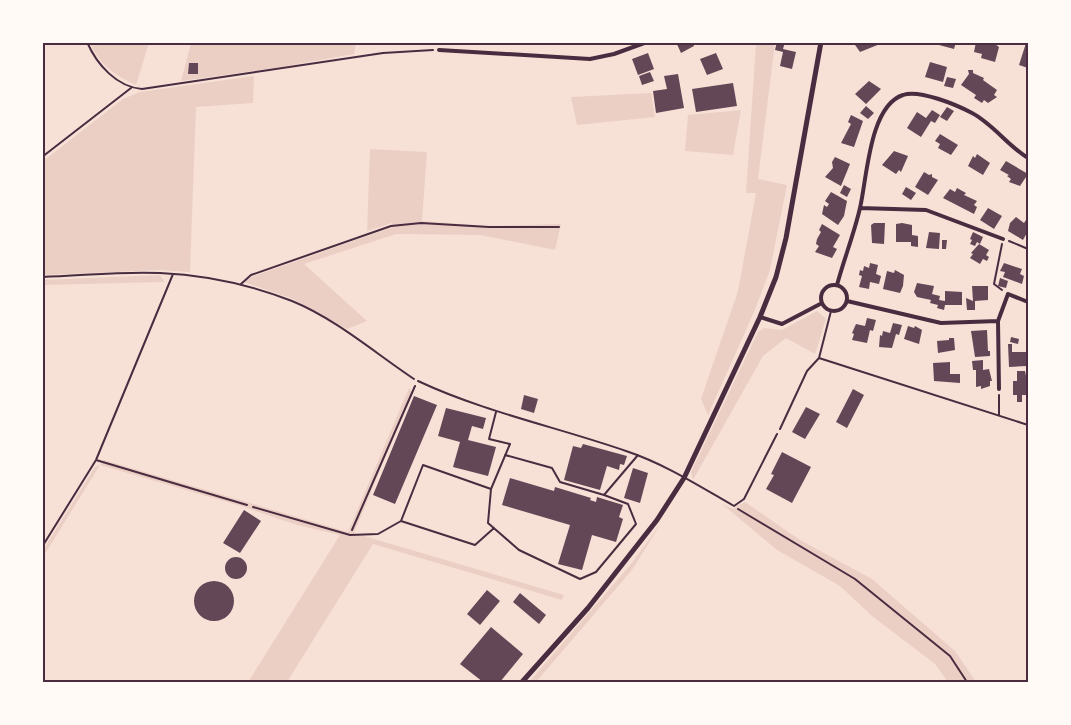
<svg xmlns="http://www.w3.org/2000/svg" width="1071" height="725" font-family="Karla,sans-serif">
<style>
.green{fill:#ebcfc5}
.building{fill:#644757}
.lines{fill:none;stroke-linecap:round;stroke-linejoin:round}
.path{stroke:#4a2c40;stroke-width:2}
.service{stroke:#4a2c40;stroke-width:2}
.minor{stroke:#4a2c40;stroke-width:4}
.tertiary{stroke:#4a2c40;stroke-width:5}
.neatline{fill:none;stroke:#4a2c40;stroke-width:2}
</style>
<rect width="100%" height="100%" fill="#f7e1d7"/>
<!-- green -->
<path class="green" d="M90 43H149L136 85C114 75 100 65 90 43Z
M191 43H356L354 54 275 68 181 81Z
M756 43H775L758 179 787 185 770 270 754 312 708 415 701 399 738 291 756 193H746Z
M254 76 253 103 196 107 190 272 160 270 43 275V161L123 99 140 92Z
M651 93 655 117 577 125 571 97Z
M741 110 733 155 685 151 688 115Z
M370 149 427 152 422 221 488 226 561 224 555 250 480 235 396 234 304 264 367 321 347 329 293 299 244 282 251 277 393 227 392 223 367 231Z
M160 275 165 282 43 285V280Z
M817 311 826 319 815 354 786 338 763 356 693 480 691 472 758 332 764 328 782 330Z
M409 388 412 392 354 533 564 595 562 600 373 544 287 682H248L340 535 297 525 241 506 100 465 43 557V550L95 467 100 465 104 460 348 532Z
M745 502 800 540 872 579 955 651 976 682H948L935 664 872 616 840 586 777 550 722 504 733 509Z
M661 523 632 570 536 682H529L631 564Z"/>
<!-- building -->
<path class="building" d="M676 42H693L694 46 681 53Z
M777 42H785L783 49 796 52 792 69 780 66 783 52 775 50Z
M853 42H879L880 44 860 52Z
M940 42H956L954 49 939 45Z
M976 42 990 44 992 42 999 47 995 62 981 58 982 54 974 52Z
M1026 43 1028 44V68L1019 65Z
M648 53 654 69 638 75 632 59Z
M716 53 723 69 707 75 700 59Z
M930 62 947 67 943 82 925 77Z
M189 63H198V74H188Z
M968 70H973V73L984 78 983 80 997 90 994 95 997 97 988 103 984 100 982 103 974 98 976 95 961 85 969 74Z
M650 72 654 81 642 85 639 76Z
M678 74 684 108 656 113 653 91 667 89 664 76Z
M947 77 956 79 953 88 944 86Z
M869 81 881 89 866 104 855 94Z
M733 83 737 106 696 112 692 89Z
M866 106 874 113 868 119 860 113Z
M947 107 954 111 947 121 940 117Z
M932 110 940 115 935 123 931 121 921 137 907 128 917 112 926 118Z
M851 115 863 121 854 147 841 143 851 124 848 122Z
M940 134 958 145 951 155 938 148 940 144 935 141Z
M894 151 908 156 901 172 899 170 896 174 882 165Z
M977 154 990 163 983 175 968 166 973 156 975 158Z
M835 157 850 164 841 186 825 177 833 168 832 162Z
M1006 161 1028 174 1020 186 1009 182 1011 179 1007 176 1009 175 1000 170Z
M924 172 929 175 932 174V177L938 180 928 195 915 187Z
M844 185 851 189 847 197 840 193Z
M906 187 916 193 911 200 902 194Z
M957 188 966 193 964 195 977 201 974 205 977 207 974 214 943 198 950 189 955 192Z
M831 192 847 201 844 216 838 225 822 214 824 205 827 207 829 204 825 201Z
M988 208 1002 216 994 229 980 220Z
M1016 217 1024 223 1026 220 1028 222V231L1023 240 1008 231 1010 223Z
M874 223H885L884 244 872 243 871 225Z
M902 223 912 225V235L918 236V247L911 246V242H896V224Z
M822 224 840 235 833 247 837 249 832 258 815 252 819 246 816 244 817 239 821 232 819 230Z
M929 232 940 233 939 249 926 248Z
M973 232 983 237 980 244 977 242 975 246 970 244 972 240 970 239Z
M942 240H947L946 249H942Z
M979 244 989 250 986 255 989 257 987 261 983 259 980 264 970 258 973 254 971 253Z
M870 263 878 265 876 274 881 276 879 284 870 282 869 289 859 287 862 276 859 275 860 270 863 271 864 266 869 268Z
M1004 263 1022 269 1020 274 1024 276 1022 284 1003 277 1005 272 1000 271Z
M895 270 904 275 903 286 900 293 883 289 887 271 894 273Z
M1000 278 1008 281 1006 288 998 286Z
M917 283 934 286 932 294 940 296 939 300 945 301V291L962 292V305H945L944 310 937 308 938 305 930 303 931 300 917 297 914 292Z
M972 286H988V300L975 301V310H967L966 298 973 301Z
M867 318 876 320 873 331 870 330 867 343 852 340 854 334 852 333 856 324 865 326Z
M893 323 902 325 899 335 896 334 892 348 879 347 880 335 882 336 883 331 890 333Z
M908 326 914 328 915 326 922 330 919 344 904 339Z
M987 330 988 351H990V356L975 357 971 331Z
M1011 337 1019 339 1018 344 1010 342Z
M949 338H954L955 350 938 353 937 341 949 340Z
M1008 344H1012V352H1027V366L1009 367Z
M983 360V370L989 369 992 381H990V386L981 389V386L976 387V370H973L972 361Z
M950 362V374H960V383L934 381 933 363Z
M1017 371H1025L1027 381V395H1022V402H1017V395H1013V381H1017Z
M853 389 864 395 847 428 836 422Z
M524 395 538 399 534 413 521 409Z
M414 396 437 405 395 504 373 495Z
M806 407 820 414 805 439 792 432Z
M446 408 486 418 483 429 472 426 468 440 496 447 488 476 453 467 460 442 438 436Z
M583 444 627 456 624 465 620 464 619 470 607 466 600 490 564 480 573 446 581 448Z
M782 452 811 467 792 503 766 489 774 475 771 474Z
M633 468 648 473 640 503 624 498Z
M510 478 554 491 555 487 591 498 590 500 596 502 597 497 623 505 619 517 623 519 616 542 592 535 582 570 558 564 570 525 502 505Z
M244 510 261 521 240 553 223 543Z
M225 568a11 11 0 1 1 22 0a11 11 0 1 1-22 0Z
M194 601a20 20 0 1 1 40 0a20 20 0 1 1-40 0Z
M487 590 500 601 480 625 467 614Z
M520 593 546 615 539 624 513 602Z
M491 627 523 654 500 682H483L460 664Z"/>
<g class="lines">
<!-- path -->
<path class="path" d="M87 42C97 65 117 87 142 89L383 53 433 50
M42 157 131 88
M1009 241 1028 249
M1002 244 994 284 1002 290
M42 277C81 276 121 271 160 273 205 275 251 285 292 301 336 319 375 353 414 379
M241 284 251 275 391 226 421 223 489 227H559
M819 358 1028 425
M999 415V395
M780 429 807 371 819 358 831 311
M96 460 247 505
M738 509 855 579 950 656 967 682
M352 530 415 386
M42 547 96 460 173 274"/>
<!-- service -->
<path class="service" d="M418 381C484 412 557 427 626 451 665 464 699 486 734 506L744 499 777 434
M505 455 552 468 560 482 604 495 638 455
M491 489 488 523 519 550 580 579 596 572 636 524 628 504 604 495
M253 507 350 535 378 534 401 521 423 465 491 489 510 444 489 439 496 412
M401 521 475 545 494 528"/>
<!-- minor -->
<path class="minor" d="M439 50 590 59 614 54 647 42
M860 208 926 210 1003 239
M821 298a13 13 0 1 1 26 0a13 13 0 1 1-26 0Z
M837 285C844 259 854 234 860 208 867 179 869 106 903 95 919 89 957 105 972 113 993 124 1008 146 1028 158
M847 301 941 323 998 321 1008 294 1028 302
M760 317 782 324 822 303
M998 321 999 389"/>
<!-- tertiary -->
<path class="tertiary" d="M522 682 588 608 657 520 684 478 760 317 776 277 786 238 821 42"/>
</g>
<!-- border -->
<rect width="1071" height="725" fill="none" stroke="#fffaf5" stroke-width="88"/>
<rect x="44" y="44" width="983" height="637" class="neatline"/>
</svg>
